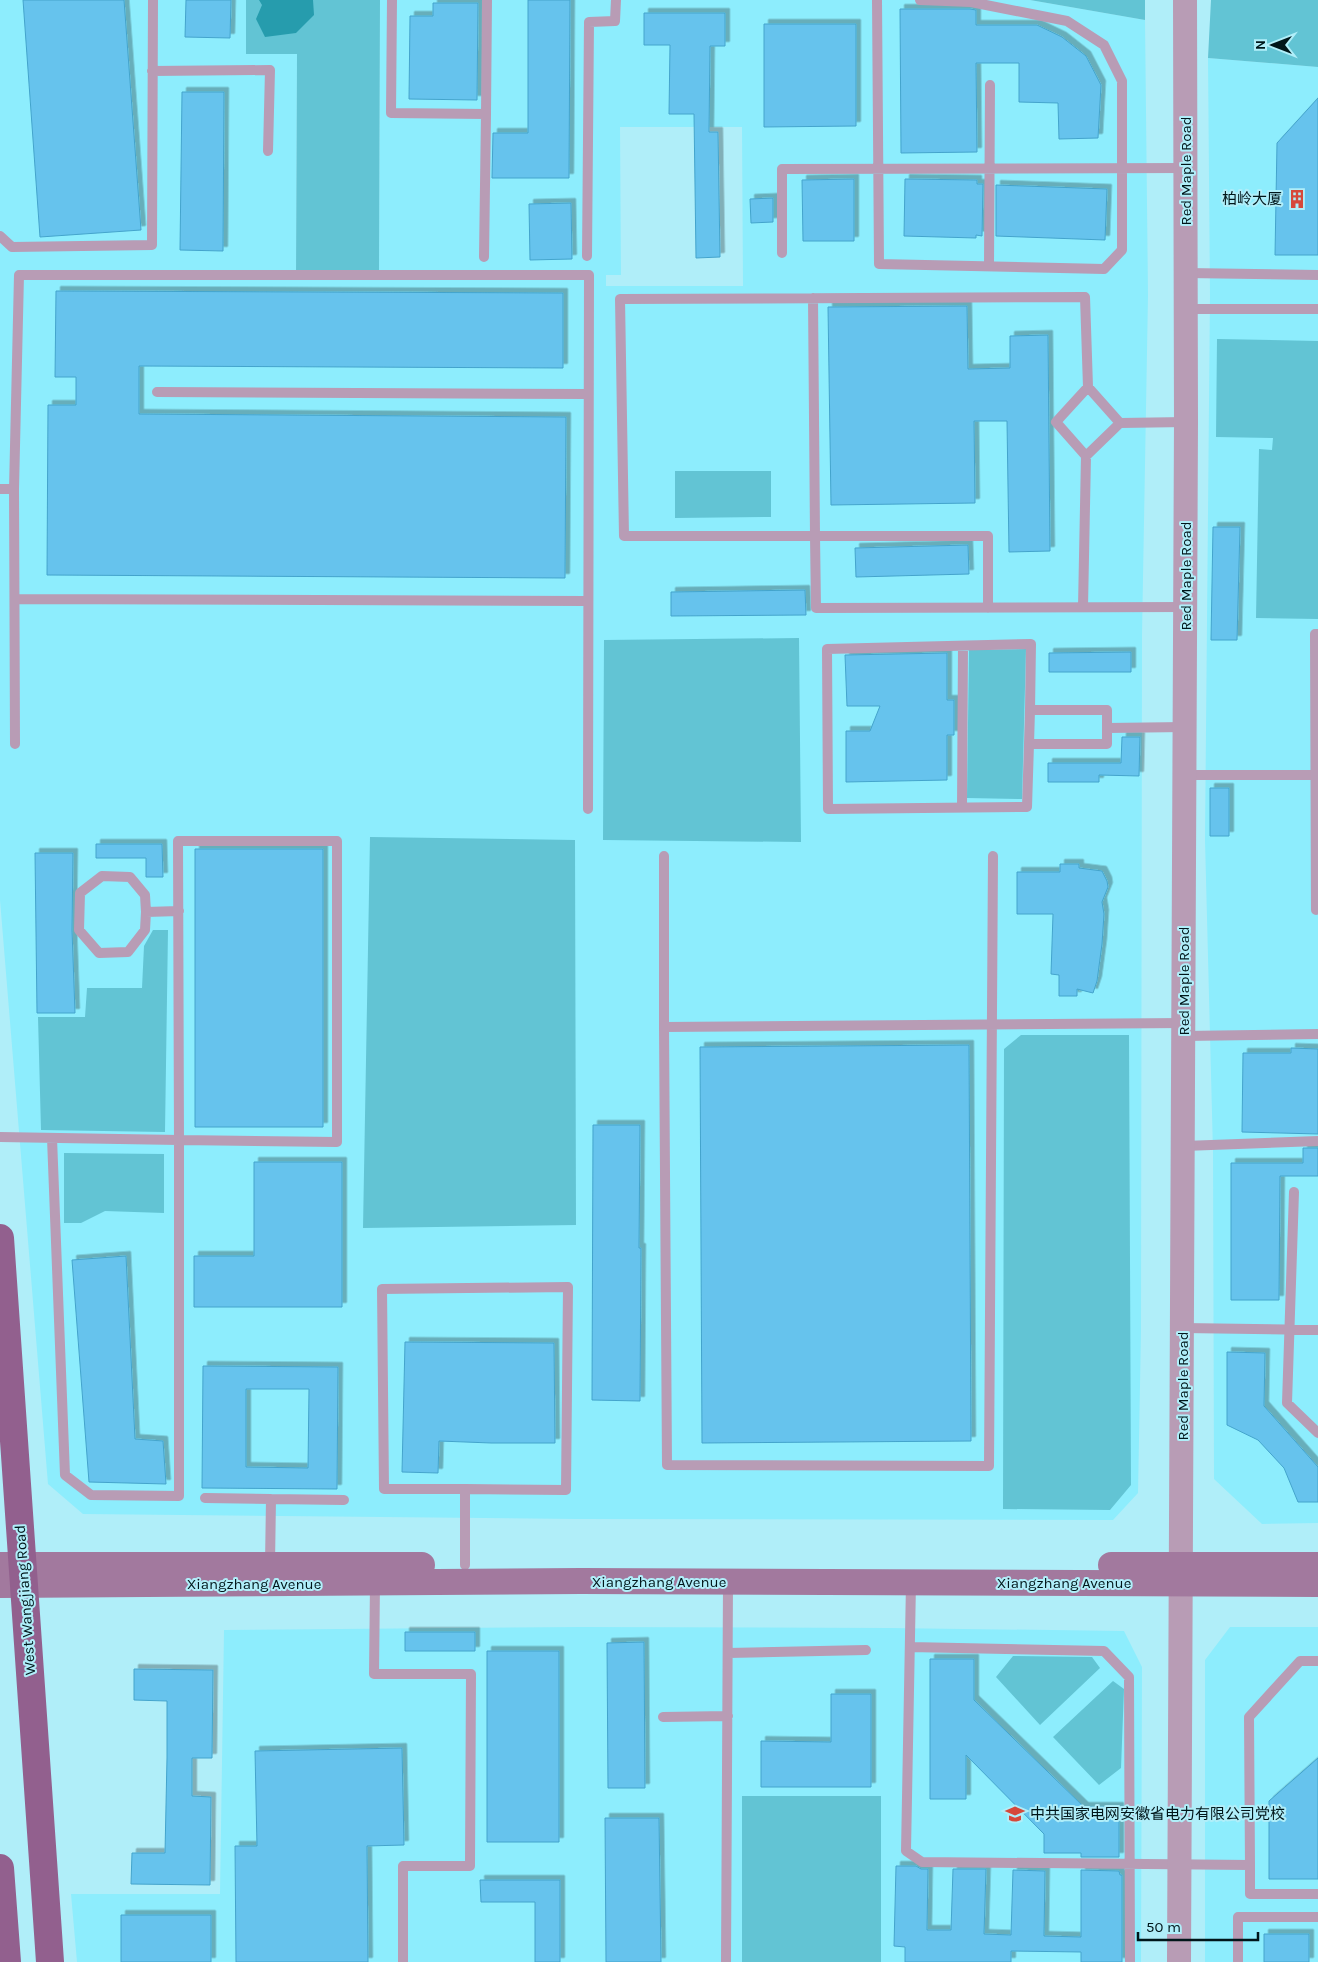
<svg xmlns="http://www.w3.org/2000/svg" width="1318" height="1962" font-family="Karla,'Noto Sans SC',sans-serif">
<style>
.built{fill:#8dedfd;fill-rule:evenodd}
.green{fill:#62c4d4}
.water{fill:#269cad}
.building{fill:#66c3ed;stroke:#44a4cc;fill-rule:evenodd;filter:url(#shadow)}
.lines{fill:none;stroke-linecap:round;stroke-linejoin:round}
.service{stroke:#b89cb5;stroke-width:10}
.tertiary{stroke:#b89cb5;stroke-width:24}
.secondary{stroke:#a2799e;stroke-width:26}
.primary{stroke:#92608e;stroke-width:28}
.labels{text-anchor:middle;dominant-baseline:central;stroke-width:4;stroke-linejoin:round;paint-order:stroke}
.street-label{font-size:15px;fill:#00161a;stroke:#b0eef9}
.poi-label{font-size:15px;fill:#00161a;stroke:#b0eef9;text-anchor:end}
</style>
<defs>
<filter id="shadow"><feDropShadow dx="4.5" dy="-4.5" stdDeviation="0" flood-color="#0004"/></filter>
</defs>
<rect width="100%" height="100%" fill="#b0eef9"/>
<!-- built -->
<path class="built" d="M0 0H246V54H297L296 274H379L380 0H1030L1145 20 1148 295 1142 635 1141 1331 1138 1493 1113 1520 577 1519 83 1514 48 1484 0 900ZM620 127H742L743 286H606V275H621Z
M1208 58 1318 67V1523L1262 1524 1214 1479 1213 1152 1205 840 1210 295Z
M581 1627 889 1628 1124 1631 1142 1667 1141 1962H77L71 1894H220L224 1630Z
M1230 1627H1318V1962H1205V1660Z"/>
<!-- green -->
<path class="green" d="M246 0H380L379 275H296L297 54H246Z
M1030 0H1145V20Z
M1211 0H1318V67L1208 58Z
M1217 339 1318 341V619L1256 618 1259 449 1272 450 1273 438 1216 437Z
M675 471H771V517L675 518Z
M799 638 801 842 603 840 604 640Z
M1026 649 1022 799 967 798 969 650Z
M370 837 575 840 576 1225 363 1228Z
M153 930H168L165 1132 41 1130 38 1017H85L87 988H142L144 946Z
M1021 1035H1129L1131 1485 1110 1510 1003 1509 1004 1049Z
M64 1153 164 1154V1213L105 1211 81 1223H64Z
M1013 1656 1092 1657 1100 1668 1040 1725 996 1677Z
M1113 1681 1124 1689 1121 1768 1099 1785 1053 1737Z
M742 1796H881V1962H742Z"/>
<!-- water -->
<path class="water" d="M259 0H313L314 15 296 33 265 37 256 19 262 5Z"/>
<!-- building -->
<path class="building" d="M23 0H124L141 230 40 237Z
M186 0H231L230 38 185 37Z
M528 0H570L569 178H492L493 133H528Z
M433 3H478L477 100 409 99 410 16H433Z
M900 9H970L976 10V25H1037L1062 37 1086 56 1101 85 1098 138 1059 139 1058 103 1019 102V63H976L977 152 901 153Z
M644 13H725V46H710L709 132H718L720 257 696 258 694 114H669L670 45H644Z
M764 24H856V126L764 127Z
M182 92H224L223 251 180 250Z
M1318 98V255H1275L1277 143Z
M854 179V241H803L802 180Z
M905 179 977 180V184H983L982 236 976 235V238L904 236Z
M996 185 1107 189 1105 240 996 236Z
M773 198V222L751 223 750 199Z
M571 203 572 259 530 260 529 204Z
M56 291 563 293V368L139 366V414L566 417 565 578 47 575 48 405H76V377H55Z
M967 306 968 369 1010 368V336L1048 335 1050 551 1009 552 1007 421H974L975 503 831 505 828 307Z
M1213 527H1240L1237 640H1211Z
M968 545 969 574 856 577 855 548Z
M805 590 806 615 671 616V592Z
M1131 652V672H1049V653Z
M947 653V700H954V735H947V780L846 782V731H870L880 706H847L845 655Z
M1122 737H1140L1139 776 1099 775V782H1048V763H1121Z
M1210 788H1229V836H1210Z
M96 844H162L163 877H146V858H96Z
M195 849H323V1127H195Z
M35 853H73L72 930 75 1013H37Z
M1060 864H1079V868L1102 871 1107 881 1108 887 1102 902 1104 914 1102 944 1097 981 1093 993 1077 989V996H1059V975L1051 974 1053 914H1017V872H1060Z
M969 1045 971 1441 702 1443 700 1047Z
M1291 1048 1318 1049V1134L1242 1132 1243 1053H1291Z
M593 1125H640L639 1248H641L640 1401 592 1400Z
M1303 1148H1318V1176H1280L1279 1300H1231V1163H1303Z
M254 1162H342V1307H194V1256H254Z
M126 1256 135 1439 163 1441 166 1484 89 1482 72 1260Z
M405 1342 554 1343 555 1443H491L439 1441 438 1473 402 1472Z
M1227 1352 1265 1353 1264 1406 1318 1467V1502H1298L1284 1468 1258 1440 1227 1425Z
M203 1366 338 1367 337 1489 202 1488ZM246 1389H309L308 1468 246 1467Z
M405 1632H475V1651H405Z
M644 1642 645 1788H608L607 1643Z
M487 1651H559V1842H487Z
M930 1659H974V1700L1084 1807H1119V1857H1081V1853H1044V1834L966 1755V1799H930Z
M134 1669 213 1670 212 1758H192V1796L211 1797 210 1885 131 1884 132 1853H165L167 1758V1701L134 1700Z
M831 1694H871V1787H761V1741L831 1742Z
M402 1748 404 1845 367 1846 368 1962H236L235 1846H257L255 1751Z
M1318 1758V1879H1269V1801Z
M605 1818H659L661 1962H606Z
M896 1866H916L921 1869H928L927 1930H951L953 1869H986L984 1934 1011 1935 1013 1870 1045 1871 1044 1936 1081 1937V1870L1119 1871 1120 1875H1122V1962H1081V1952L1011 1951V1962H905V1947L894 1946Z
M480 1880H560V1962H535V1902H481Z
M121 1915H211V1962H121Z
M1264 1934H1309V1962H1264Z"/>
<g class="lines">
<!-- service -->
<path class="service" d="M392 0 391 113 486 114 487 0
M877 0 879 264 1104 269 1122 250V81L1104 45 1067 21 971 2 920 0
M152 71 270 70 268 151
M0 236 12 247 152 245 153 0
M782 253V169L1186 168
M587 256 589 22 615 21 616 0
M484 257 486 114
M989 266 990 85
M1187 273 1318 275
M813 298 815 536H988V608
M1187 309H1318
M157 392 588 394
M1086 456 1120 423
M0 489H14
M15 599 587 601
M1083 607 1086 456 1056 422 1088 387
M1185 607 816 608 815 536H624L620 299 1085 297 1088 387 1120 423 1186 422
M1107 728V710H1030L1031 644 827 649 828 809 1027 807 1029 744H1107V728L1185 727
M15 744 14 489 19 275H589L588 809
M1029 744 1030 710
M1185 775H1318
M962 808 963 646
M178 841H337V1142L179 1140Z
M993 856 989 1466 667 1465 664 1027 1183 1023
M1316 910 1315 634H1318
M146 912 145 930 128 952 99 953 79 930 80 893 102 876 130 877 145 895 146 912 179 911
M664 1027V856
M1184 1036 1318 1034
M0 1137 179 1140V1496L91 1495 65 1475 52 1138
M1184 1146 1318 1141
M1294 1192 1287 1403 1318 1433
M1183 1328 1318 1330
M465 1489H384L382 1289 568 1287 566 1490 465 1489V1565
M205 1498 271 1499 270 1564
M271 1499 344 1500
M375 1583 374 1674H471L470 1866H403V1962
M911 1583 906 1851 922 1862 1250 1865V1894H1318
M910 1647 1104 1651 1129 1677 1130 1962
M728 1653 866 1650
M663 1717 728 1716
M1250 1865 1249 1717 1300 1661H1318
M726 1962 728 1583
M1238 1962V1917H1318"/>
<!-- tertiary -->
<path class="tertiary" d="M1179 1962 1186 422 1185 0"/>
<!-- secondary -->
<path class="secondary" d="M0 1565H422
M1111 1565H1318
M0 1585 581 1581 1318 1584"/>
<!-- primary -->
<path class="primary" d="M0 1238 50 1962
M0 1868 7 1962"/>
</g>
<!-- icons -->
<defs>
<g id="building-bare" transform="scale(1.5)"><path d="M-4-6H4V6H1V3H-1V6H-4ZM-2.5-4.3h1.7v1.8h-1.7ZM.8-4.3h1.7v1.8H.8ZM-2.5-1h1.7V.8h-1.7ZM.8-1h1.7V.8H.8Z" fill="#d6483a" stroke="#b0eef9" stroke-width="2.5" paint-order="stroke"/></g>
<g id="university-bare" transform="scale(1.5)"><path d="M0-5L7-2L0 1L-7-2ZM-4 1L0 2.5L4 1V4Q0 6-4 4Z" fill="#d6483a" stroke="#b0eef9" stroke-width="2.5" paint-order="stroke"/></g>
</defs>
<g fill-rule="evenodd">
<use href="#building-bare" x="1297" y="199"/>
<use href="#university-bare" x="1015" y="1814"/>
</g>
<g class="labels">
<!-- street labels -->
<g class="street-label">
<text transform="translate(1186 171) rotate(-90)">Red Maple Road</text>
<text transform="translate(1186 576) rotate(-90)">Red Maple Road</text>
<text transform="translate(1184 981) rotate(-90)">Red Maple Road</text>
<text transform="translate(1183 1386) rotate(-90)">Red Maple Road</text>
<text x="659" y="1582">Xiangzhang Avenue</text>
<text x="1064" y="1583">Xiangzhang Avenue</text>
<text x="254" y="1584">Xiangzhang Avenue</text>
<text transform="translate(25 1600) rotate(-94)">West Wangjiang Road</text>
</g>
<!-- poi labels -->
<g class="poi-label">
<text x="1282" y="199">柏岭大厦</text>
<text x="1030" y="1814" text-anchor="start">中共国家电网安徽省电力有限公司党校</text>
</g>
</g>
<!-- north arrow -->
<g transform="translate(1273 45) rotate(270)" stroke="#b0eef9" stroke-width="4" paint-order="stroke">
<path d="M0-4L9 19L0 12L-9 19Z" fill="#00161a"/>
<text y="-8" font-size="14" font-weight="bold" text-anchor="middle" fill="#00161a">N</text>
</g>
<!-- scale -->
<path d="M1138 1932v8h120v-8" fill="none" stroke="#00161a" stroke-width="2.5"/>
<text x="1146" y="1932" font-size="15" fill="#00161a" stroke="#b0eef9" stroke-width="4" paint-order="stroke">50 m</text>
</svg>
